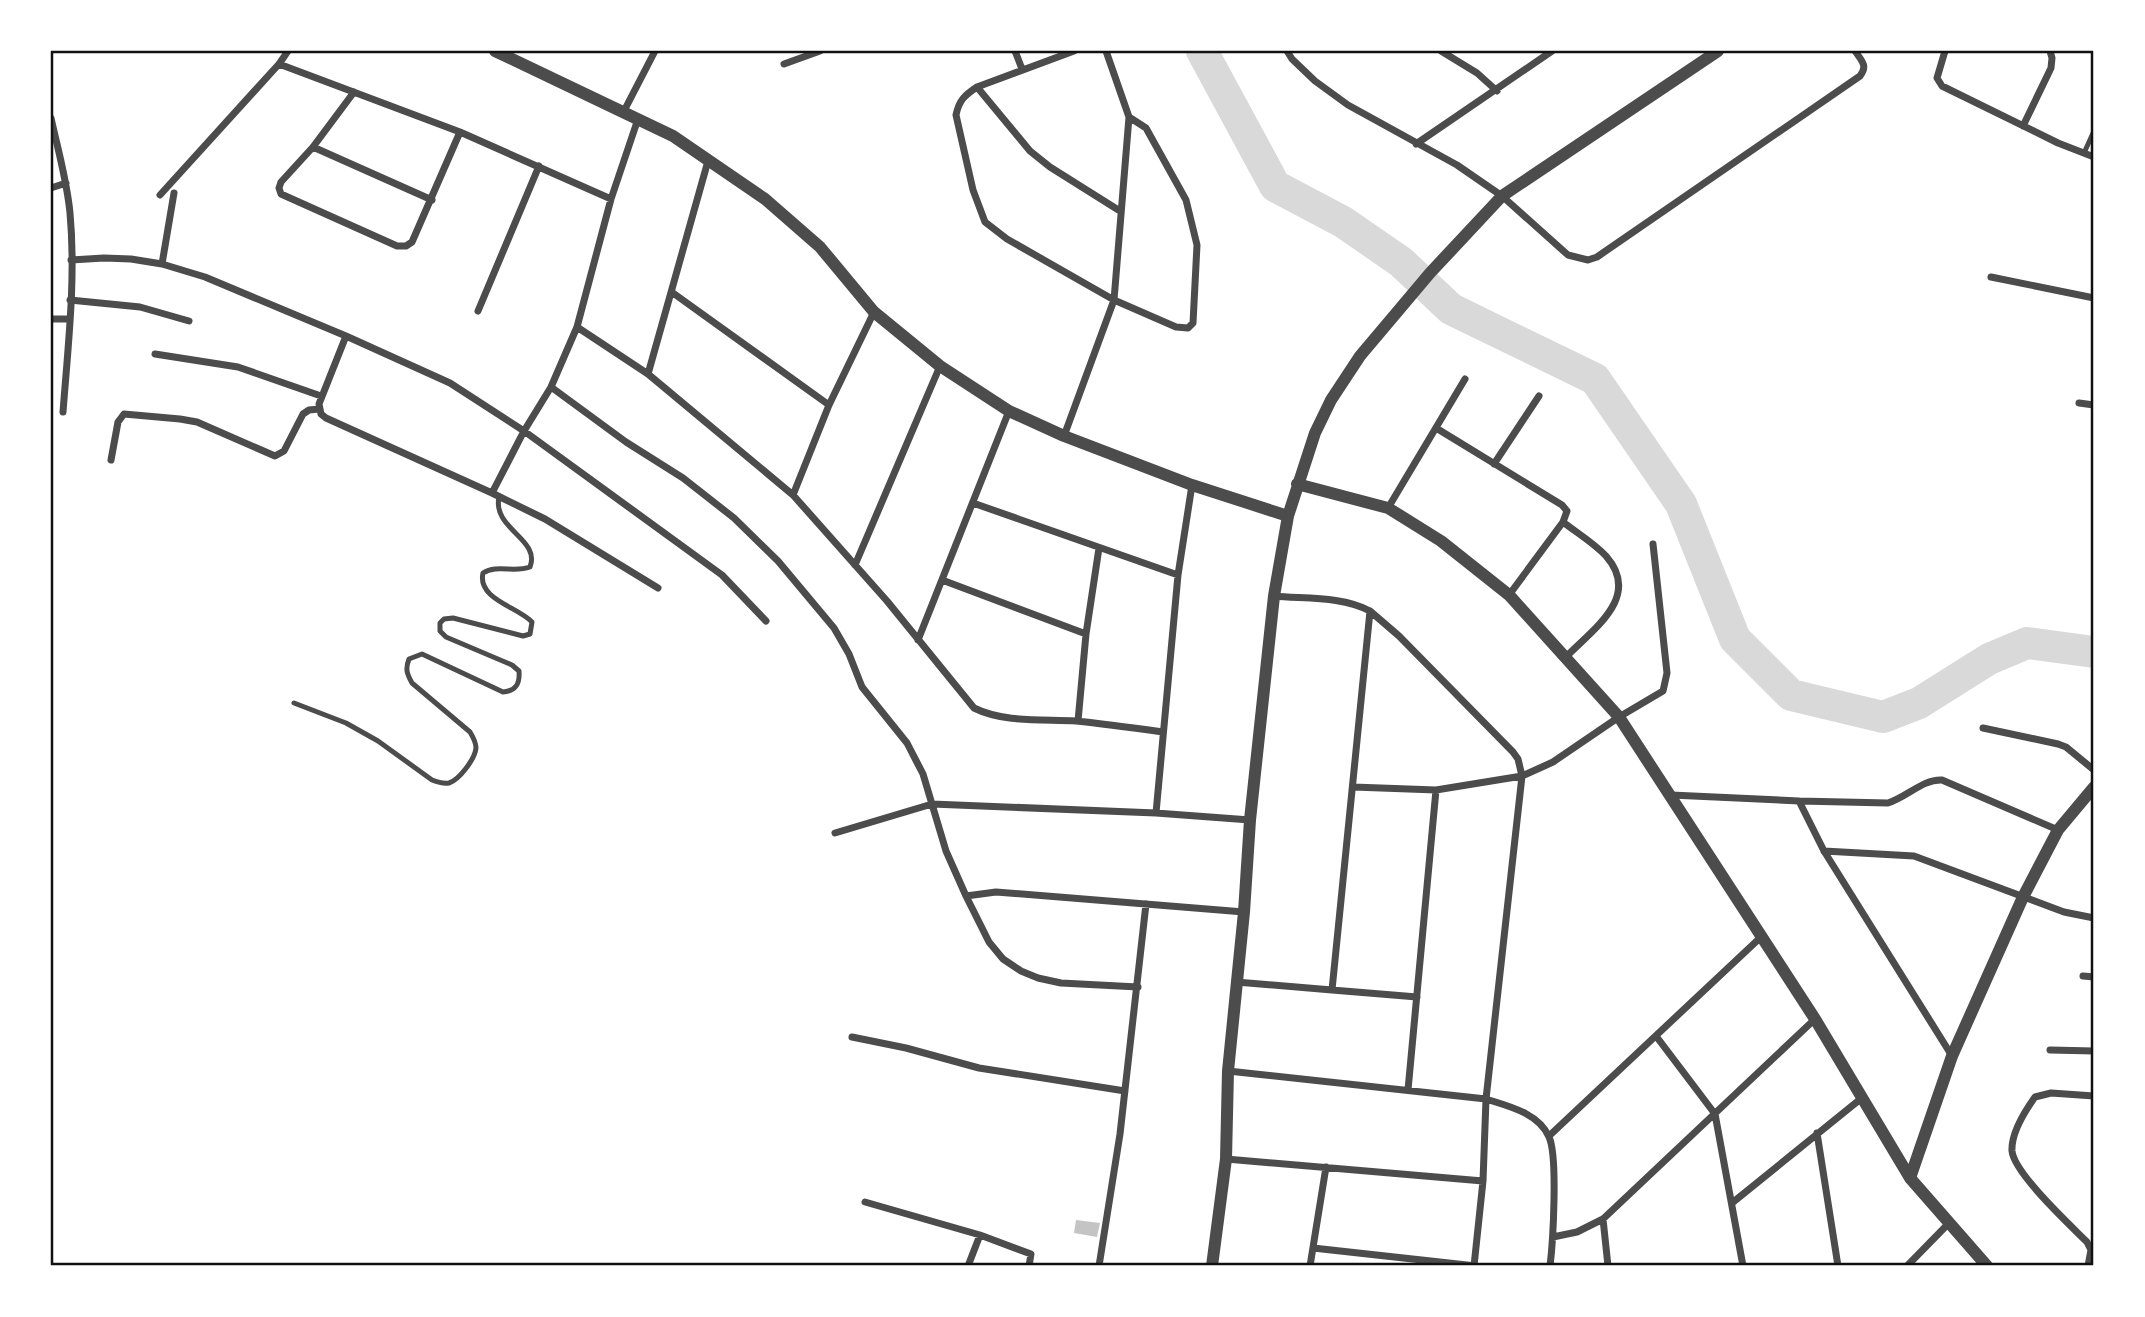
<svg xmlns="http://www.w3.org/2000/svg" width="2145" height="1317" font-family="Arial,sans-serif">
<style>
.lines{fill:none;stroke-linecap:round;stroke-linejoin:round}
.river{stroke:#d9d9d9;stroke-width:32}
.building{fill:#c4c4c4}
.service{stroke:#4c4c4c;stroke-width:5}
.minor{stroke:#4c4c4c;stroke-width:7}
.tertiary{stroke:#4c4c4c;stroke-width:12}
.neatline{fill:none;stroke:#111;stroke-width:2.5}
</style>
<rect width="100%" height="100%" fill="#fff"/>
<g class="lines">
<!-- river -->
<path class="river" d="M1202 51 1275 186 1343 222 1401 262 1451 309 1595 379 1681 504 1735 639 1791 695 1883 717 1919 703 1989 659 2027 643 2094 652"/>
</g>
<!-- building -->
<path class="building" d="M1076 1220 1100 1223 1097 1237 1074 1233Z"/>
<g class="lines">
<!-- service -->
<path class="service" d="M2084 153 2094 131
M294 703 346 723 378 741 432 780C437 782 443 784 449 783 459 780 475 759 476 748 476 742 473 737 470 732L412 683C407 674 405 669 409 659L422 654 503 692C516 691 520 684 519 671L512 665 446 637 440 631V623L444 619 453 618 523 636 530 634 532 622C518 607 477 599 483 573 497 564 514 573 530 567 541 539 492 529 499 497"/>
<!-- minor -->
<path class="minor" d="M288 51 279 64 460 132 611 199 638 119
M1015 51 1022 69
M1074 51 977 87 1030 151 1050 167 1120 211
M1287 51 1292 59 1315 81 1348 105 1457 165 1502 196 1568 255 1588 260 1597 257 1860 76C1868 66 1862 61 1855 51
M1441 51 1477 73 1497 91
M1945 51 1937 78 1942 86 2058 143 2094 157
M784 64 820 51
M977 87C965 95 959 100 956 115L973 190 985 222 1007 239 1114 300 1176 327 1188 328 1193 323 1197 245 1186 200 1146 128 1129 117
M354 92 313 147 281 182 279 188 281 194 397 246H406L412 242 460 132
M624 111 655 51
M51 118C58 150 67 181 70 213 76 279 68 346 63 412
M2023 126 2051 68 2052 58 2050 51
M1416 144 1552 51
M313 147 432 200
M51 188 66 183
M160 195 279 64
M71 260 104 258 131 259 162 264 205 277 346 336 450 383 524 431 551 387 577 327 611 199
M162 264 174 193
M1991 277 2094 298
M673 293 829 405
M70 300 140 307 189 321
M478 311 539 166
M51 319H70
M577 327 648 374 793 495 887 601 974 708C1004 723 1044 719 1076 721 1105 724 1134 728 1163 732
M346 336 319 404 321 414 326 418 492 493 524 431 722 575 766 621
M155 354 238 367 321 396
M648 374 708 161
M551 387 626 442 683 478 734 518 778 561 834 628 849 654 862 687 907 743 923 774 946 851 966 896 989 942 1003 959 1021 971 1038 978 1061 983 1138 987
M2079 403 2094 405
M1436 428 1562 505 1567 511 1563 522 1509 595
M1064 436 1114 300 1129 117 1106 51
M111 460 118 422 124 414 180 419 197 422 275 456 284 451 303 414 309 410 319 409
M1494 464 1539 396
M492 493 545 519 658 588
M793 495 829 405 874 312
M973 503 1178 575
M1388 508 1465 379
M1563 522C1577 533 1594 543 1606 556 1642 597 1593 629 1566 657
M855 565 940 366
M942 580 1086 634 1078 721
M1370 611 1399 636 1513 752 1518 759 1522 776 1553 762 1619 717 1663 691 1667 673 1653 544
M1086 634 1099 548
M918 640 1009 411
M1983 728 2058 744 2066 747 2094 770
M1353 787 1436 790
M1671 795 1799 801 1824 851 1952 1056
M1799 801 1888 803C1907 797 1923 779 1942 780L2058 830
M1156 813 1178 575 1192 485
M835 833 932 804 1156 813 1250 820
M1824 851 1914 856 2064 912 2094 918
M966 896 996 892 1244 912
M2083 976 2094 977
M1236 982 1332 990 1370 611C1342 596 1305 599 1274 596
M1332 990 1417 997
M1656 1036 1715 1114 1743 1266
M852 1037 906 1048 979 1068 1125 1091
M2050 1050 2094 1051
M1228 1071 1486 1099C1508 1106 1539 1113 1549 1137 1558 1156 1553 1242 1550 1266
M1408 1090 1436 790 1522 776 1486 1099 1483 1181
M1817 1133 1838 1266
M1549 1136 1761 937
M1226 1159 1483 1181 1474 1266
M865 1202 980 1235 1031 1254 1029 1266
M1732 1203 1863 1097
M1603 1219 1608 1266
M1553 1237 1577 1232 1603 1219 1815 1019
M1313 1248 1476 1266
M968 1266 980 1235
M1099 1266 1120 1134 1146 904
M1310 1266 1326 1167
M1907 1266 1949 1223
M2088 1266 2091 1250 2087 1242C2070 1225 2014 1173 2012 1151 2011 1133 2025 1111 2035 1097L2051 1093 2094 1096"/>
<!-- tertiary -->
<path class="tertiary" d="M495 51 673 136 765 199 820 247 874 312 940 366 1009 411 1064 436 1192 485 1288 516
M1297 484 1388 508 1441 541 1509 595 1619 717 1815 1019 1910 1178 1987 1266
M1910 1178 1952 1056 2023 897 2058 830 2094 787
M1212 1266 1226 1159 1228 1071 1244 912 1250 820 1274 596 1288 516 1315 433 1331 400 1360 356 1430 273 1502 196 1718 51"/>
</g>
<!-- border -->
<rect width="2145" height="1317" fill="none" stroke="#ffffff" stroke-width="105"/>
<rect x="52" y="52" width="2040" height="1212" class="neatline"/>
</svg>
